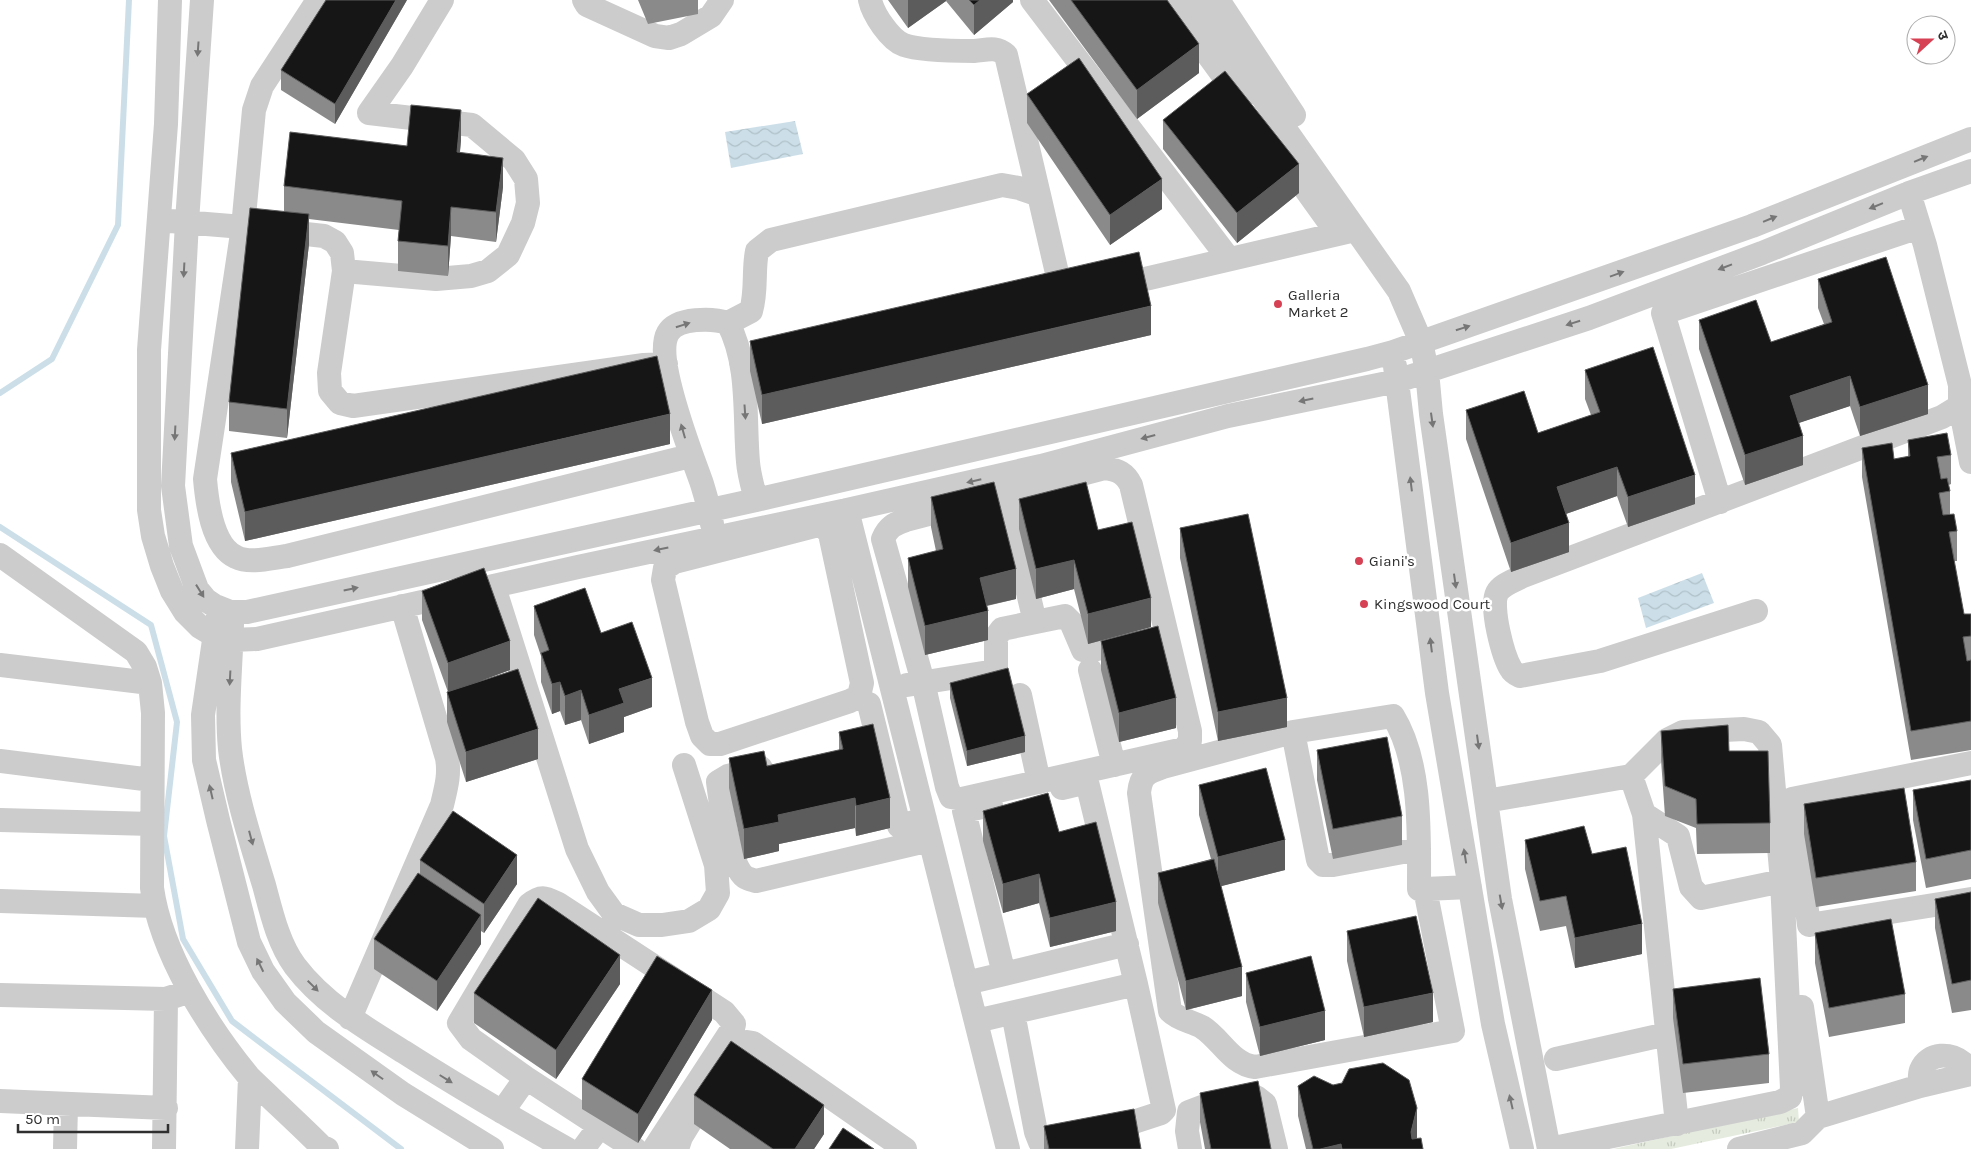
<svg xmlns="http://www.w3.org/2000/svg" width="1971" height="1149" font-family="Karla,'Noto Sans Devanagari',sans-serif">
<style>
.park{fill:url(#park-tufts)}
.water{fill:url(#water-waves)}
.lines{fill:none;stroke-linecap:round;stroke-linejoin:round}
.stream{stroke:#ccdfe9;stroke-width:6}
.minor{stroke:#ccc;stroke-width:24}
.wall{fill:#8a8a8a}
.shaded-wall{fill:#5c5c5c}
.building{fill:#161616;stroke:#5c5c5c}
.oneway{fill:#767676}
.poi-dot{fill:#d64153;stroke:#fff;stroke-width:2}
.labels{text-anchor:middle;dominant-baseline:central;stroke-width:5;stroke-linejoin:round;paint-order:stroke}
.poi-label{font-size:15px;fill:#2f2f2f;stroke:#fff;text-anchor:start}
</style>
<defs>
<pattern id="park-tufts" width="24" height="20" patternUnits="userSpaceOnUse" patternTransform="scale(1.25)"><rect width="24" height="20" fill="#e5ebde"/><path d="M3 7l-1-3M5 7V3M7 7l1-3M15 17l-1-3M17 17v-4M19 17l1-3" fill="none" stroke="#c5cabf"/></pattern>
<pattern id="water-waves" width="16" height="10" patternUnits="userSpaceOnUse" patternTransform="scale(1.25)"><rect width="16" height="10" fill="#ccdfe9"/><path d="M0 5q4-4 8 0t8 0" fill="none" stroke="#b0c0c8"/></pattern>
</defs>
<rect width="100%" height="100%" fill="#fff"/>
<!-- park -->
<path class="park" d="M1798 1108 1799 1122 1671 1149H1613Z"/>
<!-- water -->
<path class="water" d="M795 121 803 154 731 168 725 132Z
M1702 573 1714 603 1646 628 1638 598Z"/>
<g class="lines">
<!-- stream -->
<path class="stream" d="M0 393 52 359 118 225 129 0
M0 527 151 625 177 722 164 836 183 939 232 1021 401 1149"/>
<!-- minor -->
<path class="minor" d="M170 0 166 124 149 350V510L153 536 162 566 172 591 185 612 200 627 215 636 232 640 257 639 578 567 847 510 1041 466 1228 416 1397 381 1589 318 1762 253 1909 193 1971 171
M202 0 187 222 173 486 181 546 197 589 206 600 215 606 230 612H247L756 500 1367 359 1393 352 1752 226 1971 139
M318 0 262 86 254 110 243 227 205 479C207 502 212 546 236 557 250 564 271 558 287 556L690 456
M584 0 587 5 655 36 669 38 681 34 711 16 722 0
M870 0C873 14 890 40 904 45 921 51 956 51 974 51 987 50 996 46 1006 55L1039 195
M1032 0 1229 259
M1168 0 1241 100
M1194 0 1399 291 1421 342 1427 371 1431 414 1500 899 1549 1149
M1218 0 1294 115
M1281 155 1337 233
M170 221 243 227 324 236 335 242 342 253 344 271 329 373 330 391 340 403 353 406 644 365 666 364
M344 271 436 279 471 276 488 271 508 255 523 223 528 203 526 179 514 160 472 125 369 113 402 66 442 0
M1115 286 1355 230
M728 323 751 311C757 291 753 271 757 251L771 240 1002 185 1019 188 1039 195 1063 299
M741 363 781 356
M1395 366 1437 693 1493 1024 1522 1149
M1960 406 1971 462
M1105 468C1118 470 1125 473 1131 485L1190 731V741L1184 749 962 799 951 797 947 787 923 682 883 539C888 527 894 524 906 520Z
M1001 479 1035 622
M1720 502 1663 313 1919 227
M847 510 1008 1149
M712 524C710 511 706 497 702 484 692 455 653 359 668 333 677 317 713 318 728 323 750 365 744 417 748 462 749 475 753 488 756 500
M815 526H824L830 534 862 683 859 696 850 701 720 744H710L702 736 697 722 663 580 665 568 675 562Z
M0 555 136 652 145 667 150 683 153 713 152 888C161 953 208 1027 249 1077 257 1085 266 1093 274 1101 290 1116 306 1131 321 1146L327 1149
M494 587 577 849 598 892 614 914 639 925H662L689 921 709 909 718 893 716 865 684 765
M1756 611 1600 661 1520 676C1516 674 1513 673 1511 669 1503 656 1490 607 1497 593 1502 584 1514 581 1523 576L1942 417 1960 406V385L1925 245 1909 193
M217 620 203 715 204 760 218 820 249 942 263 971 285 1002 316 1032 403 1094 492 1149
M232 624C231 665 226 707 230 749 235 793 251 842 264 885 271 911 278 943 295 966 323 1003 365 1028 404 1052 457 1086 512 1118 567 1149
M0 665 150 683
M1090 670 1114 765
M907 685 989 672 996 668V637L1002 629 1065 616 1071 622 1083 650 1090 651 1130 640
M1020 695 1039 782
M869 704 899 826 925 819
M1293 732 1318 860 1323 865H1333L1419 849
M0 761 152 780
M1971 763 1792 799 1809 925 1971 899
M761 768 728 776 718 782C720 801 729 866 745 877 748 879 753 880 756 881L930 840
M1631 776 1667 740 1683 732 1744 729 1759 732 1770 745 1782 881
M1486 801 1631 776 1644 814 1678 836 1691 887 1701 898 1782 881 1792 1088 1790 1097 1780 1102 1549 1149
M991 805 964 811 1004 974 1127 944
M1644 814 1677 1124
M0 820 152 824
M1425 889 1453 1031 1255 1067C1231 1064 1221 1039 1202 1027 1191 1021 1179 1020 1170 1011L1139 793C1141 775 1146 773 1163 767L1293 732 1393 716C1422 763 1419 835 1419 889H1425L1470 887
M0 901 155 906
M966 983 1004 974
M0 995 166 999 190 991
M1802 1007 1818 1117
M1013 1013 1036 1132 1040 1142 1049 1147 1074 1141
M350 1018 442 805C446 788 450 775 447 758L402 606
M976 1021 1136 984 1087 782 1062 788
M1556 1059 1667 1034
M724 1071 739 1046 747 1042 753 1043 905 1149
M1920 1086C1920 1081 1919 1075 1921 1070 1928 1052 1952 1052 1964 1064 1967 1067 1969 1071 1971 1074
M0 1101 166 1108
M502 1112 526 1078
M1106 1131 1161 1113 1164 1110 1136 984
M65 1149 66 1104
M164 1149 166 999
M247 1149 250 1078
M583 1149 600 1126
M635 1149 526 1078 471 1039 459 1023 529 905C542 894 546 898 560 905L724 1012 734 1024 733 1028 654 1149
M677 1149 681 1137 697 1111
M1190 1149 1187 1131 1189 1112 1210 1104 1256 1097 1265 1104 1276 1149
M1739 1149 1802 1133 1818 1117 1920 1086 1971 1074"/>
</g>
<!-- wall -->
<path class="wall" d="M407 0 335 124 281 90V70Z
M638 0H698V14L648 24Z
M888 0H1013V2L974 35 946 1 908 28Z
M1049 0H1167L1199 73 1137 119Z
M1027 94 1162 209 1110 245 1027 123Z
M1163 120 1299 193 1237 243 1163 149Z
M461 140 460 152 503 187 496 242 451 236 448 276 398 271V241L399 230 309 219V244L287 438 229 431V402L284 211V186L407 146Z
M1818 279 1928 414 1860 436 1850 406 1798 423 1803 465 1745 485 1699 349V320L1771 342 1824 324 1818 308Z
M1151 335 762 424 750 371V341Z
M1585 370 1695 504 1628 527 1617 496 1566 514 1569 552 1511 572 1466 439V410L1538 433 1591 415 1585 399Z
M1908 440 1951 455V484L1949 485 1950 491V514L1957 531V561H1954L1964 614H1971V750L1911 760 1862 477V448L1894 459 1908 457Z
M670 444 245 541 231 482V453Z
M931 497 1016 599 987 606 988 640 925 655 908 587V558L936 551 931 527Z
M1019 499 1098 530 1151 627 1088 644 1074 589 1036 599 1019 529Z
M1180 528 1287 727 1218 741 1180 558Z
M422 591 510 670 480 681 538 759 466 782 447 722V692H448L422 620Z
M534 606 601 633 652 707 624 717V732L589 744 581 720 565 725 560 711 552 714 541 682V656L534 635Z
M1101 641 1176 728 1119 742 1101 670Z
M950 683 1025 752 967 766 950 698Z
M1661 731 1729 751 1770 823V853L1697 854 1696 828 1665 816 1661 760Z
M839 732 890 828 856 836 855 828 779 844V851L744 859 729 788V758L767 766 839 750Z
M1317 750 1402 816V845L1333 859 1317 780Z
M1971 780V879L1926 888 1913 820V790Z
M1199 785 1285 870 1221 886 1242 996 1186 1010 1158 903V873L1211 859 1199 815Z
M1804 804 1916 862V891L1816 907 1804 834Z
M983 811 1059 832 1116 931 1050 947 1039 903 1003 913 983 841Z
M1525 840 1592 854 1642 954 1575 968 1566 926 1540 931 1525 869Z
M420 860 517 884 484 933 481 931V944L437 1011 374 969V939L420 874Z
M1971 892V1010L1952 1013 1935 928V899Z
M1347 931 1433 1022 1364 1037 1347 961Z
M1815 933 1905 994V1023L1829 1037 1815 963Z
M1246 973 1325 1040 1260 1056 1246 1002Z
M620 984 556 1079 474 1023V993Z
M1673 989 1769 1054V1083L1683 1093 1673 1018Z
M712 1020 638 1143 582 1109V1079Z
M1298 1086 1417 1137V1138L1423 1149H1306L1298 1116Z
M1200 1093 1271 1149H1205L1200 1122Z
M694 1095 824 1134 814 1149H730L694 1124Z
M1044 1126 1141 1149H1044Z"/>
<!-- shaded-wall -->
<path class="shaded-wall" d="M396 0H407L335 124V104Z
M908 0H946V1L908 28Z
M980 0H1013V2L974 35V5Z
M1199 44V73L1137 119V90Z
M461 110V140L457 181V152Z
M503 158V187L496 242V212Z
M1299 164V193L1237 243V213Z
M1162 179V209L1110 245V215Z
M451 207V236L448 276V246Z
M309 214V244L287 438V409Z
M1151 306V335L762 424V395Z
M1850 376V406L1790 426V396Z
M1928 385V414L1860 436V407Z
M670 414V444L245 541V512Z
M1803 436V465L1745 485V455Z
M1617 467V496L1557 517V487Z
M1695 475V504L1628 527V497Z
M1569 523V552L1511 572V543Z
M1074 560V589L1036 599V569Z
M1016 569V599L980 607V578Z
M1151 598V627L1088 644V614Z
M988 611V640L925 655V626Z
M510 641V670L448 693V663Z
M652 678V707L624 717V732L589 744V715L619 689Z
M560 682V711L552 714V684Z
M581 690V720L565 725V696Z
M1176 698V728L1119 742V713Z
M1287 698V727L1218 741V712Z
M538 729V759L466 782V752Z
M1025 736V752L967 766V751Z
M855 798V828L779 844V851L744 859V829L778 815Z
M890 798V828L856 836V806Z
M1285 840V870L1218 887V857Z
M517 855V884L484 933V904Z
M1039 874V903L1003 913V884Z
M1116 902V931L1050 947V918Z
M481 915V944L437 1011V981Z
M1642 924V954L1575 968V938Z
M620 955V984L556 1079V1050Z
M1242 967V996L1186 1010V981Z
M712 990V1020L638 1143V1114Z
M1433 993V1022L1364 1037V1007Z
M1325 1011V1040L1260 1056V1027Z
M824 1105V1134L814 1149H795Z
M1417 1108V1137L1414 1149H1411V1132Z
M1341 1144V1149H1320Z"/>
<!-- building -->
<path class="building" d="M326 0H396L335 104 281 70Z
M969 0H980L974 5Z
M1071 0H1167L1199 44 1137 90Z
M1079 58 1162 179 1110 215 1027 94Z
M1225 71 1299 164 1237 213 1163 120Z
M411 105 461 110 457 152 503 158 496 212 451 207 448 246 398 241 402 201 284 186 290 132 407 146Z
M250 208 309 214 287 409 229 402Z
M1139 252 1151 306 762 395 750 341Z
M1886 257 1928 385 1860 407 1850 376 1790 396 1803 436 1745 455 1699 320 1756 300 1771 342 1832 322 1818 279Z
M1653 347 1695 475 1628 497 1617 467 1557 487 1569 523 1511 543 1466 410 1524 391 1538 433 1600 412 1585 370Z
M657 356 670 414 245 512 231 453Z
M1947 433 1951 455 1937 457 1941 479 1947 478 1950 491 1939 493 1943 515 1954 514 1957 531 1949 532 1964 614H1971V636L1963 637 1967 661 1971 660V721L1911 731 1862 448 1892 443 1894 459 1910 456 1908 440Z
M994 482 1016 569 980 578 988 611 925 626 908 558 943 549 931 497Z
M1086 482 1098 530 1132 522 1151 598 1088 614 1074 560 1036 569 1019 499Z
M1248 514 1287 698 1218 712 1180 528Z
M484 568 510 641 448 663 422 591Z
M585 588 601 633 632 622 652 678 619 689 624 703 589 715 581 690 565 696 560 682 552 684 541 653 549 650 534 606Z
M1158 626 1176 698 1119 713 1101 641Z
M1008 668 1025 736 967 751 950 683Z
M518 669 538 729 466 752 447 692Z
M873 724 890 798 856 806 855 798 778 815 779 822 744 829 729 758 764 751 767 766 843 749 839 732Z
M1728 725 1729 751H1768L1770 823 1697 824 1696 799 1665 786 1661 731Z
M1387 737 1402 816 1333 829 1317 750Z
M1266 768 1285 840 1218 857 1199 785Z
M1971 780V850L1926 859 1913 790Z
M1904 788 1916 862 1816 878 1804 804Z
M1048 793 1059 832 1096 822 1116 902 1050 918 1039 874 1003 884 983 811Z
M453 811 517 855 484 904 420 860Z
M1584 826 1592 854 1626 847 1642 924 1575 938 1566 896 1540 901 1525 840Z
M1214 859 1242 967 1186 981 1158 873Z
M418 873 481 915 437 981 374 939Z
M1971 892V980L1952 984 1935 899Z
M538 898 620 955 556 1050 474 993Z
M1416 916 1433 993 1364 1007 1347 931Z
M1891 919 1905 994 1829 1008 1815 933Z
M657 956 712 990 638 1114 582 1079Z
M1311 956 1325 1011 1260 1027 1246 973Z
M1760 978 1769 1054 1683 1064 1673 989Z
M731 1041 824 1105 795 1149H773L694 1095Z
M1383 1063 1409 1080 1417 1108 1411 1132 1412 1139 1421 1138 1423 1149H1342L1341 1144 1320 1149H1313L1298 1086 1314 1076 1333 1085 1342 1083 1349 1069Z
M1258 1081 1271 1149H1211L1200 1093Z
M1134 1109 1141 1149H1049L1044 1126Z
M843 1128 874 1149H829Z"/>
<!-- one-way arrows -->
<defs><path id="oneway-solid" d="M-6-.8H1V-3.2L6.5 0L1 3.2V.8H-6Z" transform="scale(1.25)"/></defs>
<g class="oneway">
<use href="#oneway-solid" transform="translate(198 49) rotate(94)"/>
<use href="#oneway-solid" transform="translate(1921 159) rotate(-22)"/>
<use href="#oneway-solid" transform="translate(1876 206) rotate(158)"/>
<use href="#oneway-solid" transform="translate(1770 219) rotate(-22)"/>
<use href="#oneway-solid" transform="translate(1725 267) rotate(159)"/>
<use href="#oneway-solid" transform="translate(184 270) rotate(93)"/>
<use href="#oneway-solid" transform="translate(1617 274) rotate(-20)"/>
<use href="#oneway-solid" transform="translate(1573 323) rotate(162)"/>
<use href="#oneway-solid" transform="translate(683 325) rotate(-18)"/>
<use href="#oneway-solid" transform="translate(1463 328) rotate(-18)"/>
<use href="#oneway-solid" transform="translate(1306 400) rotate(168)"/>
<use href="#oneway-solid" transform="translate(745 412) rotate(86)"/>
<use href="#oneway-solid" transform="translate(1432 420) rotate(82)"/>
<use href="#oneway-solid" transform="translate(683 431) rotate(-106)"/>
<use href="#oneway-solid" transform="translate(175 433) rotate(93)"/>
<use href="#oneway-solid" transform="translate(1148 437) rotate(165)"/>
<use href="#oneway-solid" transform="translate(974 481) rotate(167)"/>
<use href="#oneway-solid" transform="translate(1411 484) rotate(-97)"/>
<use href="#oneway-solid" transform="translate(661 549) rotate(168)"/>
<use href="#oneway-solid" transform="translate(1455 581) rotate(82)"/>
<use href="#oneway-solid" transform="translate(351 589) rotate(-12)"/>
<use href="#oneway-solid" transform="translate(200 591) rotate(58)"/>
<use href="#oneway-solid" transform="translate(1431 645) rotate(-97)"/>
<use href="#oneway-solid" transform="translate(230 678) rotate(93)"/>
<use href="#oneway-solid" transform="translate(1478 742) rotate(82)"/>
<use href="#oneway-solid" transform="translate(211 792) rotate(-103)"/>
<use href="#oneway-solid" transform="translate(251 838) rotate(75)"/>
<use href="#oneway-solid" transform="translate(1465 856) rotate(-99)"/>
<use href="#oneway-solid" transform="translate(1501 902) rotate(80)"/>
<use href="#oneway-solid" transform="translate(260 965) rotate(-116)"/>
<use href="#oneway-solid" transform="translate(313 986) rotate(45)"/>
<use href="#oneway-solid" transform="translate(377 1075) rotate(-145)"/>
<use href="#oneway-solid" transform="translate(446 1079) rotate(32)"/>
<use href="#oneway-solid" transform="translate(1511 1102) rotate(-103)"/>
</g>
<!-- markers -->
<g class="poi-dot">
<circle cx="1278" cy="304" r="5"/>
<circle cx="1359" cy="561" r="5"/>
<circle cx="1364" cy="604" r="5"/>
</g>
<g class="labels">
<!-- poi labels -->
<g class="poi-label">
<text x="1288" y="295">Galleria<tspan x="1288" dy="17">Market 2</tspan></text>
<text x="1369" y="561">Giani's</text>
<text x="1374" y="604">Kingswood Court</text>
</g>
</g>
<!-- north arrow -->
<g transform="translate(1931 40) rotate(69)"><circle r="24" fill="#ffffff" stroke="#acacac"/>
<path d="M0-4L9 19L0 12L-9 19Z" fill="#d64153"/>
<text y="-8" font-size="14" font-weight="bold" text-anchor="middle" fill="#2f2f2f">उ</text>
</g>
<!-- scale -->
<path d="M18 1124v8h150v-8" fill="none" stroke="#2f2f2f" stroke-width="2.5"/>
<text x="25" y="1124" font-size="15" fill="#2f2f2f" stroke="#ffffff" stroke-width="4" paint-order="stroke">50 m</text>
</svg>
